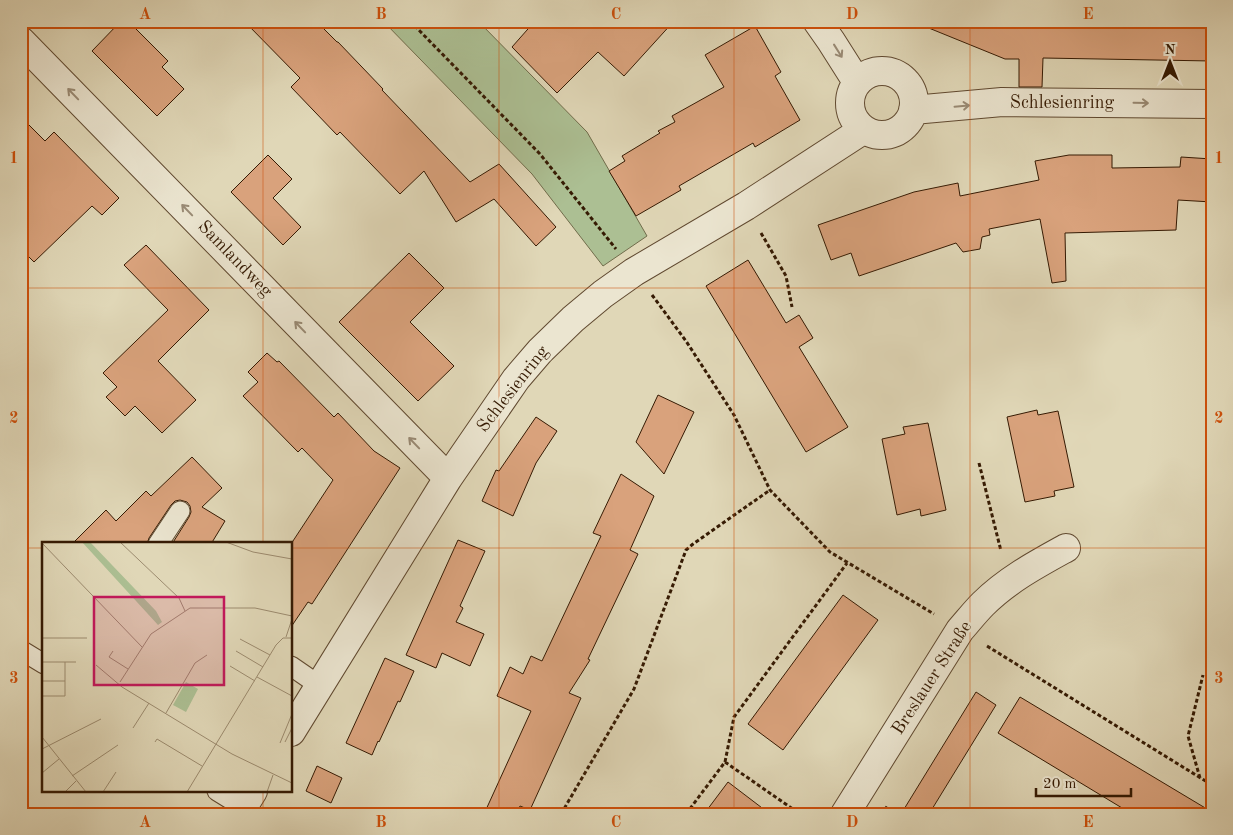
<svg xmlns="http://www.w3.org/2000/svg" width="1233" height="835" font-family="'Old Standard TT',serif">
<style>
.green{fill:#acbf93;stroke:#706c4b}
.building{fill:#d9a27c;stroke:#351a03}
.lines{fill:none;stroke-linecap:round;stroke-linejoin:round}
.service-casing{stroke:#604930;stroke-width:21}
.minor-casing{stroke:#604930;stroke-width:30}
.path{stroke:#351a03;stroke-width:3;stroke-dasharray:4 2.5;stroke-linecap:butt}
.service{stroke:#ebe5d0;stroke-width:19}
.minor{stroke:#ebe5d0;stroke-width:28}
.oneway{stroke:#998a74}
.grid{fill:none;stroke:#cd500b;stroke-width:1;stroke-opacity:0.55}
.labels{text-anchor:middle;dominant-baseline:central;stroke-width:5;stroke-linejoin:round;paint-order:stroke}
.street-label{font-size:18px;fill:#351a03;stroke:#ebe5d0}
.inset-road{fill:none;stroke:#9c8b6f;stroke-width:1}
.view{fill:#c2185b;fill-opacity:0.15;stroke:#c2185b;stroke-width:2.5}
.inset-edge{fill:none;stroke:#351a03;stroke-width:2.5}
.neatline{fill:none;stroke:#cd500b;stroke-width:2}
.grid-label{font-size:16px;text-anchor:middle;font-weight:bold;fill:#cd500b}
</style>
<rect width="100%" height="100%" fill="#e0d7b7"/>
<filter id="stains"><feTurbulence type="fractalNoise" baseFrequency=".004" numOctaves="4"/><feColorMatrix values="0 0 0 0 .2 0 0 0 0 .09 0 0 0 0 .02 0 0 0 .5 -.17"/></filter>
<radialGradient id="worn" r=".72"><stop offset=".6" stop-color="#630" stop-opacity="0"/><stop offset="1" stop-color="#630" stop-opacity=".3"/></radialGradient>
<!-- green -->
<path class="green" d="M383 21H478L587 132 647 236 603 266 532 174Z"/>
<!-- building -->
<path class="building" d="M121 21H128L168 61 162 67 184 89 157 116 92 51Z
M244 21H316L337 42H338L383 89 382 90 470 182 499 164 556 227 536 246 494 199 456 222 424 171 400 194 340 132 337 135 291 87 300 78Z
M535 21H674L624 76 598 52 557 93 512 47Z
M914 21H1212V61L1043 58 1042 87H1019V59H1005L914 22Z
M755 26 781 72 775 76 800 120 755 147 753 143 679 186 681 190 636 216 609 171 625 161 622 156 660 133 658 131 675 122 672 116 724 87 705 55Z
M21 117 45 141 54 132 119 198 102 215 92 206 34 262 21 249Z
M268 155 292 179 273 198 301 227 283 245 231 192Z
M1069 155H1112V168L1180 167 1181 157 1212 159V202L1178 200 1176 230 1065 233 1066 281 1052 283 1040 219 989 229 990 235 982 237 980 249 963 252 956 243 859 276 851 253 831 260 818 225 914 192 958 183 960 196 1039 180 1035 161Z
M146 245 209 310 158 361 196 400 162 433 135 406 125 416 106 397 117 387 103 373 168 310 124 265Z
M409 253 444 288 410 322 454 366 418 401 339 322Z
M748 260 786 323 799 315 813 338 799 347 848 427 806 452 706 286Z
M267 353 277 362 279 361 334 417 338 413 374 451 400 468 312 604 308 602 291 627V544L333 480 302 448 298 452 243 396 258 382 248 372Z
M658 395 694 412 664 474 636 442Z
M1037 410 1038 415 1058 411 1074 487 1054 491 1055 496 1025 502 1007 417Z
M536 417 557 431 536 463 513 516 482 501 496 470 499 471Z
M928 423 946 510 921 516 920 509 897 515 882 439 905 434 903 427Z
M192 457 222 488 202 507 225 521 211 544H172L189 517 191 512 190 506 187 502 180 500 175 501 171 505 149 538 147 544H72L106 510 116 521 146 491 151 496Z
M621 474 654 496 630 550 638 554 588 659 590 660 569 693 581 698 530 810 520 806 516 814H484L531 711 497 696 510 667 523 674 531 656 542 661 601 536 593 533Z
M458 540 485 551 460 606 463 608 456 622 484 634 470 666 442 653 436 668 406 655Z
M843 595 878 620 783 750 748 724Z
M385 658 414 671 400 702 398 701 379 742 378 741 372 755 346 743Z
M976 692 996 705 929 814H901Z
M1020 697 1212 812V814H1132L998 733Z
M317 766 342 778 331 803 306 791Z
M728 782 770 814H704Z"/>
<g class="lines">
<!-- service casing -->
<g class="service-casing">
<path id="service" d="M158 544 180 511
M21 650 44 664
M291 666 320 686
M217 791 243 807"/>
</g>
<!-- minor casing -->
<g class="minor-casing">
<path id="minor" d="M817 21 831 41 857 82
M21 41 448 478
M850 103a32 32 0 1 1 64 0a32 32 0 1 1-64 0Z
M913 110 1002 102 1212 104
M291 732 448 478 516 379 540 351 573 319 603 294 634 272 746 206 863 130
M243 814V807L253 791
M845 814 960 630C968 621 975 612 983 604 1007 580 1037 564 1066 548"/>
</g>
<!-- path -->
<path class="path" d="M410 21 540 154 616 249
M761 233 786 276 792 307
M652 295 686 341 734 415 770 490 830 552 934 614
M979 463 1001 551
M987 646 1212 785
M725 762 800 814
M1200 778 1188 736 1203 675
M885 807 896 814
M561 814 634 689 686 550 693 544 770 490
M686 814 725 762 734 717 847 563"/>
<!-- service -->
<use href="#service" class="service"/>
<!-- minor -->
<use href="#minor" class="minor"/>
</g>
<!-- one-way arrows -->
<defs><path id="oneway-shaft" d="M-6 0H5M1.5-3L5.5 0L1.5 3" fill="none" stroke-width="1.6" stroke-linecap="round" stroke-linejoin="round" transform="scale(1.25)"/></defs>
<g class="oneway">
<use href="#oneway-shaft" transform="translate(838 51) rotate(58)"/>
<use href="#oneway-shaft" transform="translate(73 94) rotate(-134)"/>
<use href="#oneway-shaft" transform="translate(1141 103) rotate(1)"/>
<use href="#oneway-shaft" transform="translate(962 106) rotate(-5)"/>
<use href="#oneway-shaft" transform="translate(187 210) rotate(-134)"/>
<use href="#oneway-shaft" transform="translate(300 327) rotate(-134)"/>
<use href="#oneway-shaft" transform="translate(414 443) rotate(-134)"/>
</g>
<!-- grid -->
<path class="grid" d="M263 21V544M499 21V814M734 21V814M970 21V814M21 288H1212M21 548H44M291 548H1212M263 791V814"/>
<g class="labels">
<!-- street labels -->
<g class="street-label">
<text x="1062" y="103">Schlesienring</text>
<text transform="translate(235 259) rotate(46)">Samlandweg</text>
<text transform="translate(513 389) rotate(-52)">Schlesienring</text>
<text transform="translate(932 678) rotate(-57)">Breslauer Straße</text>
</g>
</g>
<!-- overview -->
<g transform="translate(42 542)">
<rect width="250" height="250" fill="#e0d7b7"/>
<path d="M40 0H48L114 69 120 80 116 83ZM144 140 156 147 144 170 131 163Z" fill="#acbf93"/>
<path class="inset-road" d="M78 0 137 56 143 69M184 0 211 10 250 17M0 1 100 105M244 95 250 77M0 96H45M198 97 228 113M71 109 67 115 86 127M194 109 221 125M0 120H34M54 123 80 145 190 212 250 241M188 124 213 139M215 135 250 154M0 139H23V120M78 140 109 92 148 66H213L250 74M0 154H23V139M124 171 153 121 165 113M91 186 107 161M0 195 44 250M113 200 115 197 160 224M243 200 250 186M238 201 250 172M0 207 59 177M0 231 17 217M30 234 76 203M23 250 34 239M61 250 74 230M145 250 234 103 241 96H250M225 250 231 233"/>
<path class="view" d="M52 55H182V143H52Z"/>
<rect width="250" height="250" class="inset-edge"/>
</g>
<!-- margin -->
<rect width="1233" height="835" fill="none" stroke="#e0d7b7" stroke-width="55"/>
<!-- north arrow -->
<g transform="translate(1170 62)" stroke="#ebe5d0" stroke-width="4" paint-order="stroke">
<path d="M0-4L9 19L0 12L-9 19Z" fill="#351a03"/>
<text y="-8" font-size="14" font-weight="bold" text-anchor="middle" fill="#351a03">N</text>
</g>
<!-- scale -->
<path d="M1036 788v8h95v-8" fill="none" stroke="#351a03" stroke-width="2.5"/>
<text x="1043" y="788" font-size="15" fill="#351a03" stroke="#ebe5d0" stroke-width="4" paint-order="stroke">20 m</text>
<rect x="28" y="28" width="1178" height="780" class="neatline"/>
<g class="grid-label">
<text x="145" y="19">A</text>
<text x="381" y="19">B</text>
<text x="616" y="19">C</text>
<text x="852" y="19">D</text>
<text x="1088" y="19">E</text>
<text x="14" y="163">1</text>
<text x="1219" y="163">1</text>
<text x="14" y="423">2</text>
<text x="1219" y="423">2</text>
<text x="14" y="683">3</text>
<text x="1219" y="683">3</text>
<text x="145" y="827">A</text>
<text x="381" y="827">B</text>
<text x="616" y="827">C</text>
<text x="852" y="827">D</text>
<text x="1088" y="827">E</text>
</g>
<rect width="100%" height="100%" filter="url(#stains)"/>
<rect width="100%" height="100%" fill="url(#worn)"/>
</svg>
